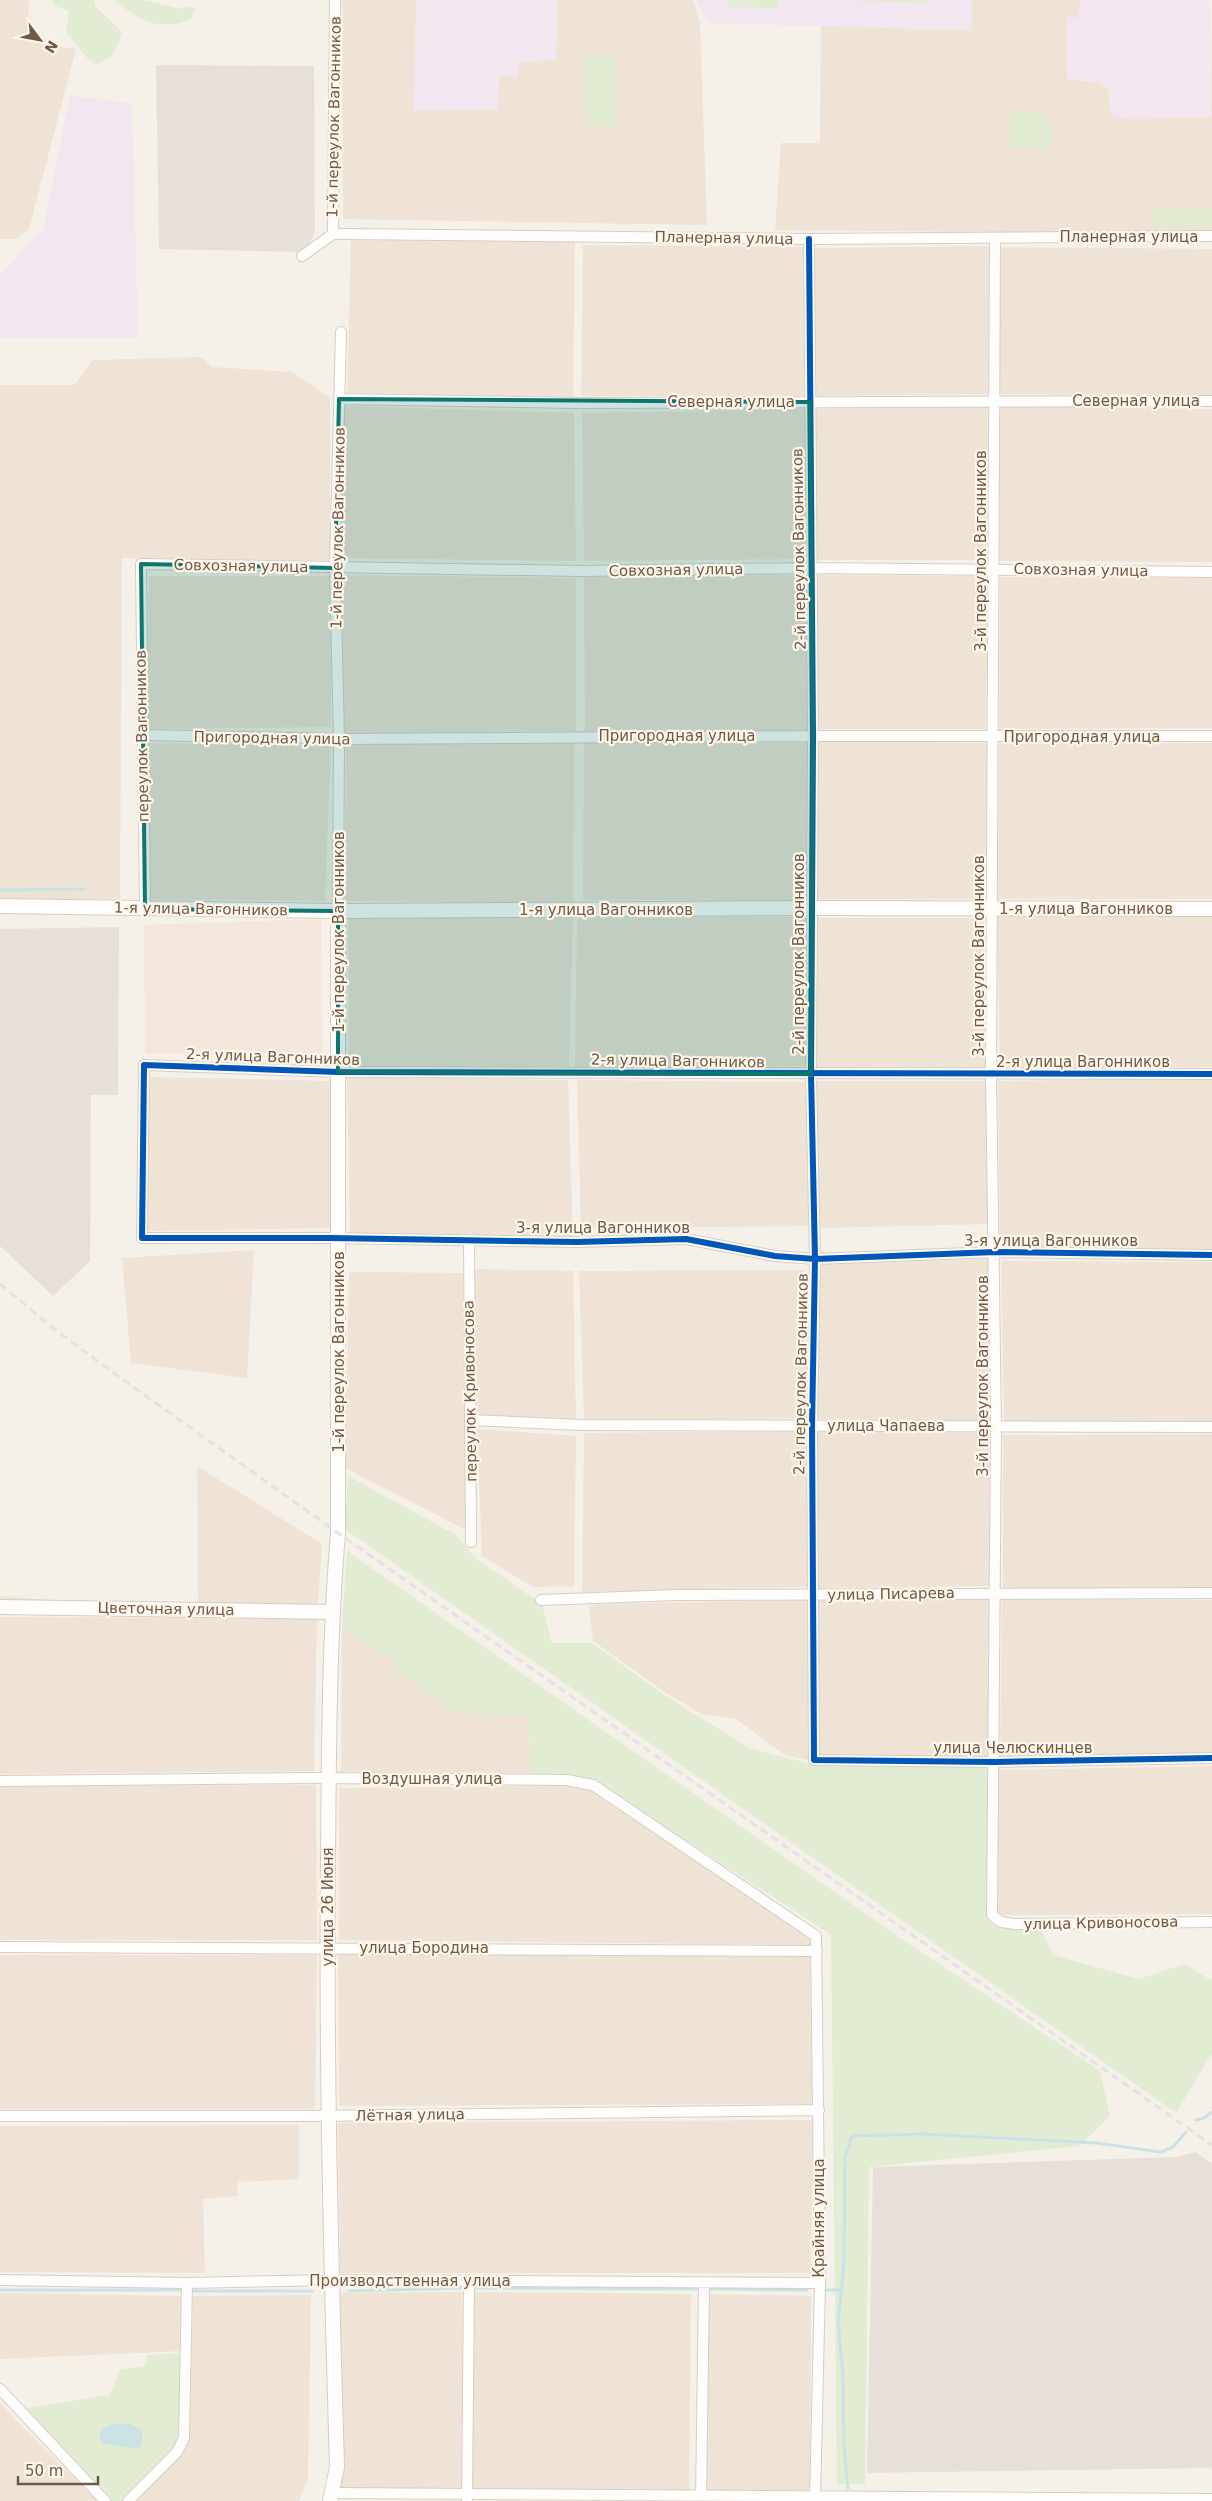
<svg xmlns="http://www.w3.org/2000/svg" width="1212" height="2501" font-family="'DejaVu Sans',sans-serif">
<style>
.residential{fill:#eee3d5}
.commercial{fill:#f5e6db}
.industrial{fill:#e7e0d9}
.education{fill:#f2e7f0}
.green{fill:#e1ecd3}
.water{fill:#cae2e4}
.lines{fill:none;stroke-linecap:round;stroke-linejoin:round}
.stream{stroke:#cae2e4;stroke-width:3}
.street-casing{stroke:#d4cec7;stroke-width:12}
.secondary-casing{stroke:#d4cdc4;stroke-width:16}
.street{stroke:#fefdfc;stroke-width:10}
.secondary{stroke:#fefdfc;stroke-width:14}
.rail{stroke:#e4e1e4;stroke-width:3;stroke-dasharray:8 5;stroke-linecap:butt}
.cycleway-casing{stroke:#fef6e8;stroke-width:9}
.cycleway{stroke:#0057b8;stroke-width:6}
.marked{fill:#0f766e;fill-opacity:0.2;stroke:#0f766e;stroke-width:4;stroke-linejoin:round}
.labels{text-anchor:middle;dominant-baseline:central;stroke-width:4.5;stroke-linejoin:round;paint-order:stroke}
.street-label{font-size:15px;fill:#71594a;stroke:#fef6e8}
</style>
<rect width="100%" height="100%" fill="#f5f1e8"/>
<!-- residential -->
<path class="residential" d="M0 0H29L27 41 76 49 29 229 15 239H0Z
M342 0H416L415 111 499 76 519 62 556 59 557 0H693L700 22 707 225 343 219Z
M972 0H1080V17H1067L1074 80 1099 82 1105 86 1109 91 1110 107 1128 119 1211 117 1212 0V234L775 230 781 143H820L821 26 970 30Z
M351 240 575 242 573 397 347 393Z
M583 245 803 247 804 396H581Z
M989 246 988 394 814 396 815 248Z
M1001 247 1212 249V395L998 394Z
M201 357 212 367 292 372 330 398V561L122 558 120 899H0V385H74L93 360Z
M344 406 574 413 576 561 344 558Z
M997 406 1212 409V562L999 561Z
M988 407 987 560H815L814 409Z
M805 409V559L584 561 582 413Z
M340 575 576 578V731L343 733Z
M806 575 809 730 585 731 584 577Z
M814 575 988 576 986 729H819Z
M149 576H332L331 727 147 729Z
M1000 577 1212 578V728L999 729Z
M817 740 988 743 987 899H817Z
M574 741 573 903 345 901 346 745Z
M584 742 808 743 807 900H583Z
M147 743 331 746 325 901 149 899Z
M1212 743V899H998L999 744Z
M573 916 569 1066 349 1067 348 918Z
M997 916H1212V1067L1000 1069Z
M806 917 805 1066 575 1067 577 918Z
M818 918H984L986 1068 816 1067Z
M149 1077 330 1081 333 1228 145 1231Z
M347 1077 568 1080 573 1238 350 1233Z
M1212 1079V1250L1000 1246 998 1081Z
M577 1080 806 1082 809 1226 581 1228Z
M817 1081H986L989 1224 818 1228Z
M254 1250 247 1378 131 1363 122 1258Z
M988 1259 991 1422 818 1419 817 1264Z
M1001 1261 1212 1262V1423H1004Z
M475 1269 573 1271 576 1420 475 1415Z
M805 1270 807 1418 584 1421 579 1271Z
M349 1272 463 1273 466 1530 345 1468Z
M477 1429 576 1436 574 1586 533 1587 482 1556Z
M808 1431V1587L582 1592 584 1433Z
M817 1431 990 1433 989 1586 819 1588Z
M1212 1434V1588H1003V1435Z
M197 1466 322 1544 318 1604 198 1603Z
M817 1599H991L990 1757 819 1755Z
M1002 1599 1212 1600V1753L1000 1756Z
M808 1600V1760L785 1755 736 1719 702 1714 666 1693 593 1641 589 1607 597 1604Z
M0 1617 317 1619 314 1771 0 1774Z
M342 1628 396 1662 457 1713 529 1715 530 1773 341 1772Z
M1212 1766V1914L997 1915 999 1770Z
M316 1785 317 1940H0V1786Z
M573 1786 597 1793 810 1939V1945L339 1940V1788Z
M338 1954 810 1957 812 2104 339 2106Z
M0 1955H317L315 2109H0Z
M813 2120 811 2273H340L338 2123Z
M299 2125V2179L238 2182 237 2196 203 2199 205 2273 0 2272V2126Z
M462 2292 463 2490 337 2488 340 2293Z
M473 2292 691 2294 689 2491H471Z
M0 2293 183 2296 182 2351 0 2359Z
M701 2294 811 2296 810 2490 698 2492Z
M311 2295 308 2479 299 2501H135L184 2453 190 2431 193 2296Z
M0 2403 22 2426 97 2501H0Z"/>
<!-- commercial -->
<path class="commercial" d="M321 919 322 1054 145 1053 144 925Z"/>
<!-- industrial -->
<path class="industrial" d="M156 65 314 66 315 232 305 252 159 249Z
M119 927 118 1095H91L90 1261 53 1296 0 1246V929Z
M1196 2152 1212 2164V2470L1209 2468 867 2473 873 2167 1177 2157Z"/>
<!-- education -->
<path class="education" d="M416 0H557L556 59 519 62 518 77 499 76 498 109 414 111Z
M696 0H972L971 30 709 23Z
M1080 0H1210L1211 117 1128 119 1110 114 1109 91 1105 86 1098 82 1067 79V17H1079Z
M70 96 132 103 138 338H0V274L43 230Z"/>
<!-- green -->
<path class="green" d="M52 0H94L95 6 117 27 122 34 114 54 97 65 88 59 66 32 69 11 55 6Z
M114 0H142L181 9 189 6 196 8 191 19C159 32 140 21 114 0Z
M728 0H779L778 8 728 7Z
M834 0H928V3Z
M588 57 613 58 617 61 616 121 613 126H589L586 122V62Z
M1042 110C1051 120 1058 139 1047 149H1010V112Z
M1153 207H1212V226L1154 227Z
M348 1476 456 1535 475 1558 542 1604 552 1643H592L664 1695 749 1748 818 1766 990 1765 987 1919 998 1927 1041 1929 1053 1955 1138 1979 1185 1964 1212 1981V2053L1176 2113 345 1529Z
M347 1551 909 1944 1100 2071 1110 2116 1079 2146 869 2167 865 2484H837L831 1935 591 1778 530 1773 529 1715 457 1713 396 1670V1662L342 1628Z
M0 1596 52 1600H0Z
M183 2353V2422L174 2448 123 2501H111L21 2409 110 2395 120 2369 144 2367 148 2355Z"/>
<!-- water -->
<path class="water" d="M115 2424H131L143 2431 141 2447 128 2448 103 2443 99 2436 103 2428Z"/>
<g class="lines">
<!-- stream -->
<path class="stream" d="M0 890 85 889
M1196 2120 1204 2118 1212 2112
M472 2288 698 2289
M709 2289 807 2290
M0 2290H184
M825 2290H841
M192 2291H312
M349 2291 465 2288
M848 2488 844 2447 843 2374 838 2323 844 2264 845 2158 852 2136 923 2134 1096 2143 1161 2152 1173 2147 1186 2132"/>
<!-- street casing -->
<g class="street-casing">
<path id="street" d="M333 234 335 0
M995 238 991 1075 996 1427 992 1915 1001 1922 1015 1924 1212 1922
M809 239 813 736 811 1074 815 1259 812 1426 814 1760 994 1762 1212 1758
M302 256 333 234H347L809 239 1212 236
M339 399 577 403 1212 401
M141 735 339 739 813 736H1212
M145 909 141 564 580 571 811 568 1212 572
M338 911 339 739 335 568 341 332
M1212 1074 338 1072 144 1065 142 1238H331L577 1242 686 1239 775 1256 815 1259 995 1252 1212 1255
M469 1240 471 1542
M470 1420 581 1425 1212 1427
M541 1600 676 1595 1212 1593
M0 1781 317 1778 567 1780 593 1785 816 1936 820 2283 815 2501
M0 1947 817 1951
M0 2116H308L819 2110
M0 2280 187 2283 332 2280 820 2283
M0 2389 105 2501
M333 2493 1212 2499
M467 2500 469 2281
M128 2501 177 2452 184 2438 187 2283
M701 2501 704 2283"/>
</g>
<!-- secondary casing -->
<g class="secondary-casing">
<path id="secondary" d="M0 906 338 911 811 908 1212 909
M0 1607 332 1612
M330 2501 337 2467C331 2263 326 2060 328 1857 329 1749 329 1641 338 1533V911"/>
</g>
<!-- street -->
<use href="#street" class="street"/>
<!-- secondary -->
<use href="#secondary" class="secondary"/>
<!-- rail -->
<path class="rail" d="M0 1284 53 1328 100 1363 338 1533 1212 2145"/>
<!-- cycleway casing -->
<g class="cycleway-casing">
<path id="cycleway" d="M809 239 813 736 811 1074 815 1259 812 1426 814 1760 994 1762 1212 1758
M1212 1074 338 1072 144 1065 142 1238H331L577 1242 686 1239 775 1256 815 1259 995 1252 1212 1255"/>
</g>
<!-- cycleway -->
<use href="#cycleway" class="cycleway"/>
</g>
<!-- marked area -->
<path class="marked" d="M339 399 810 402 813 736 811 1074 338 1072V911L145 909 141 564 335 568Z"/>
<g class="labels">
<!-- street labels -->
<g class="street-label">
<text transform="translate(334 117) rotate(-89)">1-й переулок Вагонников</text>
<text x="1129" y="237">Планерная улица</text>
<text transform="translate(724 238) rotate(1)">Планерная улица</text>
<text x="1136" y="401">Северная улица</text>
<text x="731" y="402">Северная улица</text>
<text transform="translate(338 528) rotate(-89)">1-й переулок Вагонников</text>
<text transform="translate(799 549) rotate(-91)">2-й переулок Вагонников</text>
<text transform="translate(981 551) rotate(-90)">3-й переулок Вагонников</text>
<text transform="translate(241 566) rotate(1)">Совхозная улица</text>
<text transform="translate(676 570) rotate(-1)">Совхозная улица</text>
<text transform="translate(1081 570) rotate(1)">Совхозная улица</text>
<text transform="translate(142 736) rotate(-91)">переулок Вагонников</text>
<text x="677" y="736">Пригородная улица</text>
<text x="1082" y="737">Пригородная улица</text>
<text transform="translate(272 738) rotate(1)">Пригородная улица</text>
<text transform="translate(201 909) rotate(1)">1-я улица Вагонников</text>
<text x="1086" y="909">1-я улица Вагонников</text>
<text x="606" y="910">1-я улица Вагонников</text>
<text transform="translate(339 932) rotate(-90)">1-й переулок Вагонников</text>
<text transform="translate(799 954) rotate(-90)">2-й переулок Вагонников</text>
<text transform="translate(979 956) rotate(-90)">3-й переулок Вагонников</text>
<text transform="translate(273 1057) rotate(2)">2-я улица Вагонников</text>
<text transform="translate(678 1061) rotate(1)">2-я улица Вагонников</text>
<text x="1083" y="1062">2-я улица Вагонников</text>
<text x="603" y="1228">3-я улица Вагонников</text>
<text x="1051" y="1241">3-я улица Вагонников</text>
<text transform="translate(339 1352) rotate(-90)">1-й переулок Вагонников</text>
<text transform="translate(801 1374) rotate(-89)">2-й переулок Вагонников</text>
<text transform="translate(983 1376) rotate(-90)">3-й переулок Вагонников</text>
<text transform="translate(470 1391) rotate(-91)">переулок Кривоносова</text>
<text x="886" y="1426">улица Чапаева</text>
<text transform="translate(891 1594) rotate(-1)">улица Писарева</text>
<text transform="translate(166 1609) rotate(1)">Цветочная улица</text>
<text x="1013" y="1748">улица Челюскинцев</text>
<text x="432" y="1779">Воздушная улица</text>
<text transform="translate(328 1907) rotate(-90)">улица 26 Июня</text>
<text transform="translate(1101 1923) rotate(-1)">улица Кривоносова</text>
<text x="424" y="1948">улица Бородина</text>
<text transform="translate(410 2115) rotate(-1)">Лётная улица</text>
<text transform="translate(819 2218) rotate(-90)">Крайняя улица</text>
<text x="410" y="2281">Производственная улица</text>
</g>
</g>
<!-- north arrow -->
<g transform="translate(40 40) rotate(122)" stroke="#fef6e8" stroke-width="4" paint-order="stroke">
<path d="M0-4L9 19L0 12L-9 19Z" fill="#71594a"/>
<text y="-8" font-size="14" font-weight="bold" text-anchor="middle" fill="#71594a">N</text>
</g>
<!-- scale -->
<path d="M18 2476v8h80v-8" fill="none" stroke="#71594a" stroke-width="2.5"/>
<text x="25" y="2476" font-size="15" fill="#71594a" stroke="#fef6e8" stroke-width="4" paint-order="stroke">50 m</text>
</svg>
